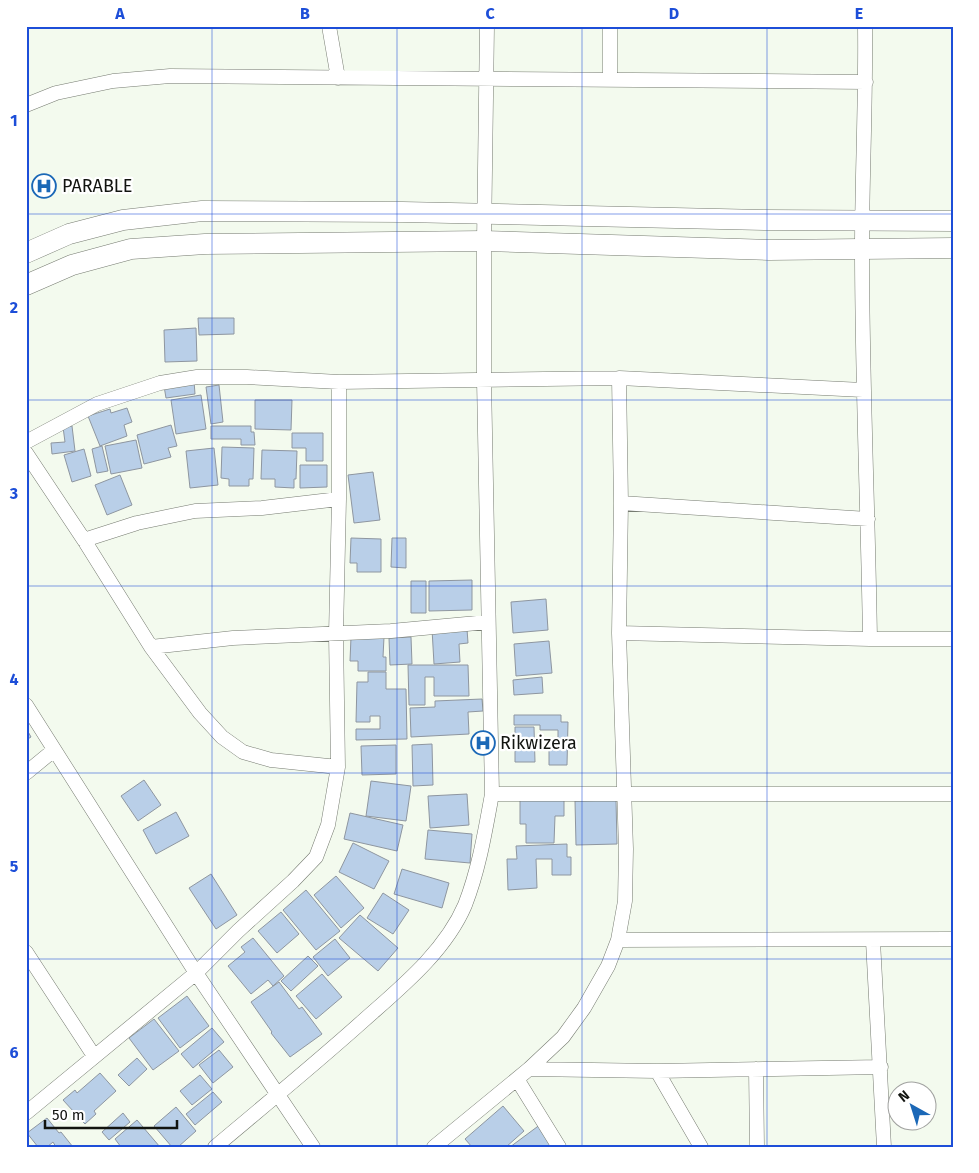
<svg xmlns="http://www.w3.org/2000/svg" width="979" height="1173" font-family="'Fira Sans',sans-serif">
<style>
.building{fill:#b9cfe8;stroke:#8e96a0}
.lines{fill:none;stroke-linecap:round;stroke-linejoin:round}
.street-casing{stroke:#767b71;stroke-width:15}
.secondary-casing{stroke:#767b71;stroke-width:21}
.street{stroke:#fff;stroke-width:14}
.secondary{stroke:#fff;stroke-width:20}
.grid{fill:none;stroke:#1d4ed8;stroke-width:1;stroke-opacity:0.55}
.labels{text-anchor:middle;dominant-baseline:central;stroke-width:4.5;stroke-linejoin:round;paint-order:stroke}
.poi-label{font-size:18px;fill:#121410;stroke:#fff;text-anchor:start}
.neatline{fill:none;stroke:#1d4ed8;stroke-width:2}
.grid-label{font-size:16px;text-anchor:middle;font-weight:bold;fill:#1d4ed8}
</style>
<rect width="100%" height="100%" fill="#f3faee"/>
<!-- building -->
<path class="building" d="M198 318H234V334L199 335Z
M196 328 197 361 165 362 164 330Z
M194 381 195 394 166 398 164 386Z
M219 385 223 422 211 424 206 387Z
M201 395 206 429 176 434 171 400Z
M255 400H292L291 430 255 429Z
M127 408 132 422 124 425 127 436 100 446 88 416 110 409 111 413Z
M171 425 177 446 168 448 171 457 144 464 137 435Z
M72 426 75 451 52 454 51 443 65 442 63 427Z
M211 426H251V432H254L255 445H241V439H211Z
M292 433H323V461H306V448H292Z
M136 440 142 468 111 474 105 446Z
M102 446 108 471 97 473 92 449Z
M222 447 254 448 253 479H249V486H229V479L221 478Z
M214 448 218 485 190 488 186 451Z
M84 449 91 476 72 482 64 455Z
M262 450 297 451 296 479H294V488L275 487V479H261Z
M300 465H327V487L300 488Z
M373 472 380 520 354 523 348 475Z
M120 475 132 505 107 515 95 485Z
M351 538 381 539V572H357V563H350Z
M392 538H406V568L391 567Z
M472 580V610L429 611V581Z
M411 581H426V613H411Z
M546 599 548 630 513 633 511 602Z
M432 629H467L468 643 459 644 460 662 434 664Z
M351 637H384L383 657H386V671H358V661H350Z
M411 637 412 664 390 665 389 638Z
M549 641 552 673 516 676 514 644Z
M408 665H468L469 696H434V677H425V705H409Z
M368 672H386V689H406L407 739 356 740V729H380V716H370V722H356L357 682H368Z
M542 677 543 693 514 695 513 680Z
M482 699 483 711 468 712 469 734 411 737 410 708 435 707V701Z
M514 715H561V722H568L567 765H549V747H558V730H540V725H514Z
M515 727H534L535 762H515Z
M26 728 31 737 26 740Z
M432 744 433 785 413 786 412 745Z
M396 745V774L362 775 361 746Z
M144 780 161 805 138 821 121 796Z
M371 781 411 786 406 821 366 816Z
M467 794 469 825 430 828 428 796Z
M564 799V816H555L554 843H526V824H520V800Z
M616 800 617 844 576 845 575 801Z
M176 812 189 836 156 854 143 830Z
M350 813 403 825 397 851 344 839Z
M428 830 472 834 470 863 425 859Z
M353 843 389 861 374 889 339 872Z
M567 844V857H571V875H552V859H536L537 888 508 890 507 859H517L516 846Z
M402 869 449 883 442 908 394 894Z
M211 874 237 915 216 929 189 888Z
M336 876 364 908 341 928 314 895Z
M306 890 340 931 316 950 283 910Z
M383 893 409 910 393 934 367 918Z
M281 912 299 934 277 953 258 931Z
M360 915 398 948 378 971 339 938Z
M253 938 284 976 273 986 268 980 251 994 228 966 245 952 241 947Z
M335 939 350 958 328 976 313 957Z
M308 956 318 966 291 991 281 981Z
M322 974 342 997 316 1019 296 996Z
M279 982 299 1009 302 1007 322 1034 290 1057 271 1033 272 1032 251 1002Z
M187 996 209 1026 180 1048 158 1018Z
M154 1019 179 1051 153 1070 129 1038Z
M212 1028 224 1042 193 1068 181 1054Z
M219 1050 233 1067 213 1083 199 1065Z
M137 1058 147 1069 129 1086 118 1075Z
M100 1073 116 1091 94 1111 96 1114 85 1124 63 1100 75 1090 77 1093Z
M200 1075 212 1089 192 1105 180 1091Z
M213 1092 222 1102 195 1125 186 1114Z
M503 1106 524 1131 506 1147H472L465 1139Z
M176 1107 196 1131 178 1147H172L154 1126Z
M123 1113 130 1122 109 1140 102 1132Z
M47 1118 59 1133 61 1132 73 1147H56L53 1142 47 1147H38L27 1133Z
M137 1120 160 1147H121L115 1139Z
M541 1124 557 1147H510Z"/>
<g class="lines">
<!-- street casing -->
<g class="street-casing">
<path id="street" d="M329 26 338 78
M610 26V80
M865 26C866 101 862 175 862 249 862 379 868 509 870 639
M26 105 56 93 113 81 170 76 866 82
M26 442 97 404 160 383 197 377H247L339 382 619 378 863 390
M26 453 84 540 151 647 200 713 222 737 243 752 271 760 338 767
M621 503 868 519
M84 540 137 523 195 511 262 508 339 499
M619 633 870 639H953
M151 647 233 638 391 631 488 622
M26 705 196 973 313 1147
M26 773 54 750
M492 794H953
M618 940 953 939
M873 941 884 1147
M26 952 94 1056
M529 1069 657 1071 881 1067
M756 1069 757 1147
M657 1071 701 1147
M517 1079 559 1147
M26 1113 196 973 238 931 293 881 316 857 328 825 338 767 336 634 339 499V382
M215 1147C265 1105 315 1064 363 1021 400 988 445 952 465 905 479 869 485 832 492 794L484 380V241L487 26
M434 1147 529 1069 563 1037 584 1008 608 966 618 940 625 901 626 849 619 633 621 503 619 378"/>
</g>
<!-- secondary casing -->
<g class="secondary-casing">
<path id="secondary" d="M26 253 69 234 123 220 202 211 403 212 765 220 953 221
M26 285 72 265 131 249 205 244 484 241 769 250 953 248"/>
</g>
<!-- street -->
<use href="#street" class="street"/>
<!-- secondary -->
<use href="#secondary" class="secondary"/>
</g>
<!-- grid -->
<path class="grid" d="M212 26V1147M397 26V1147M582 26V1147M767 26V1147M26 214H953M26 400H953M26 586H953M26 773H953M26 959H953"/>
<!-- icons -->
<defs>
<g id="hospital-ring" transform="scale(1.25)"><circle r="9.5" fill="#fff" stroke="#1b68b7" stroke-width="1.5"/><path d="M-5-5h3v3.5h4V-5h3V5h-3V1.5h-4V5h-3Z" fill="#1b68b7"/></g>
</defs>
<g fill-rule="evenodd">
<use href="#hospital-ring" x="44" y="186"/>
<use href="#hospital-ring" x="483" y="743"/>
</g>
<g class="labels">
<!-- poi labels -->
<g class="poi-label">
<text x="62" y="186">PARABLE</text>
<text x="500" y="743">Rikwizera</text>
</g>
</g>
<!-- border -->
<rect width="979" height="1173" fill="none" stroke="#ffffff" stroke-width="55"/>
<!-- north arrow -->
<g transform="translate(912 1106) rotate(321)"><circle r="24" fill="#ffffff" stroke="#a0a19f"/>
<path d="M0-4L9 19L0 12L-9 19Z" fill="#1b68b7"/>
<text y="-8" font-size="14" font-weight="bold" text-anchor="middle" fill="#121410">N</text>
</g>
<!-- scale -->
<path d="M45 1120v8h132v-8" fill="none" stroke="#121410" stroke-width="2.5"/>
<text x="52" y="1120" font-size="15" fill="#121410" stroke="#ffffff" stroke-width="4" paint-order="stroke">50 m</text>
<rect x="28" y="28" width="924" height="1118" class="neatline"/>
<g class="grid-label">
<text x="120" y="19">A</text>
<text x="305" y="19">B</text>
<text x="490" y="19">C</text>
<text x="674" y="19">D</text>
<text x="859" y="19">E</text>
<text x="14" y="126">1</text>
<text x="14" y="313">2</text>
<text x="14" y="499">3</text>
<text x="14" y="685">4</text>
<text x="14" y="872">5</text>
<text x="14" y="1058">6</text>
</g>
</svg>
